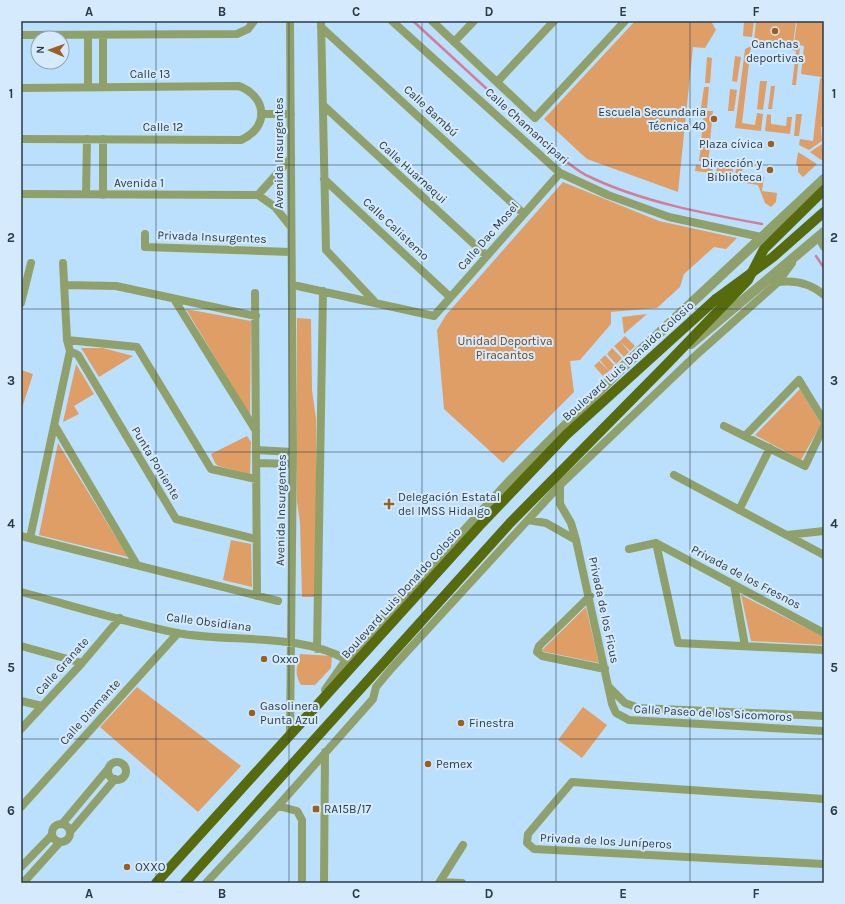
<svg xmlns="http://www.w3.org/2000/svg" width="845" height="904" font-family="Karla,sans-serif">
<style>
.green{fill:#de9e65}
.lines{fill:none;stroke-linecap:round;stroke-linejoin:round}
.stream{stroke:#d37e96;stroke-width:2.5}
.minor{stroke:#90a06b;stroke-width:8}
.tertiary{stroke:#90a06b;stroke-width:10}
.primary{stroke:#576b0d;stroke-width:10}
.primary-bridge{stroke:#576b0d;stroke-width:10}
.grid{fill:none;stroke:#2b3a45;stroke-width:1;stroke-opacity:0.55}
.poi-dot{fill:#9b5f21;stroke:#d5ebfd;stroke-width:1.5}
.labels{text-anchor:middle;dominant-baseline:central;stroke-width:4;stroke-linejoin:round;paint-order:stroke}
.poi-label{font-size:12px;fill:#2b3a45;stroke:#d5ebfd;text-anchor:start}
.street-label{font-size:12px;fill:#2b3a45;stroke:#d5ebfd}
.park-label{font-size:12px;fill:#72461b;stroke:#d5ebfd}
.neatline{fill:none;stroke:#2b3a45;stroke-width:1.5}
.grid-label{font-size:13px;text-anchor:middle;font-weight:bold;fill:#2b3a45}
</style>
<rect width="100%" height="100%" fill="#bae0fd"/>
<!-- green -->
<path class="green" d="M635 21H711L716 30 705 48 693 47 678 192 587 159 576 149 592 131 576 149 544 119Z
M744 21H754L752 37 743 36Z
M756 21H796L793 45 754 41Z
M797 21H824V127H821L822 141 809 150 799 145 800 139 813 141 820 79 822 77 801 74 804 46 794 44Z
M751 46 742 123 755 125 757 113 763 114 761 131 735 128 745 49Z
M793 46 800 47 796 85H792L796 51 792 50Z
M735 56 741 57 737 82 732 81Z
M707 57 712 58 710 83H705Z
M760 81H767L763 110 757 109Z
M771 86H775L772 109H768Z
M704 87H709L707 108H701Z
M730 89 737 90 734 111H728Z
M704 111H713L710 141 721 143V145L701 143Z
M767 114 771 115V124L786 126 787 117H792L790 134 765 131Z
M796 114H802L799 136H794Z
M822 144 824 158 821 160 810 152Z
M701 146 710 147 708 162 699 161Z
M798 152 817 164 803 177 798 172V166L796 165Z
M741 162H743L742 174 764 177 762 191 777 193 776 202 771 207 765 203 758 185 739 182 738 176H735L736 169H740Z
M696 165 713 167 712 173 695 171Z
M717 167 733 169 732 176 716 173Z
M563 182 659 221 737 238 726 249 714 247 684 274 680 287 657 308 611 312V324L580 360 570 361 574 392 503 463 444 409 437 330 446 315Z
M186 309 251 321 250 416Z
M647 314 624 334 622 317Z
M297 318 311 319 312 390 316 419V597H302L300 523 297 501Z
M625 336 635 346 630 351 620 341Z
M620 341 629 352 624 357 614 346Z
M81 348H103L133 356 99 377Z
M612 348 622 358 616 364 607 354Z
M605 355 615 366 609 371 600 360Z
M599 361 609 371 603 376 594 366Z
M76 364 94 394 74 406 79 414 63 422Z
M21 370 33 374 21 411Z
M800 389 821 424 801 460 755 435Z
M247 436 251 442 250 474 218 466 215 463 211 454Z
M58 443 128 557 39 535Z
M231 540 251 544 252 587 223 580Z
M741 595 824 637V645L751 641Z
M586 607 599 663 541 651Z
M300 654 332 656 331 668 315 685H301C293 671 298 667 300 654Z
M137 687 241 766 198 812 100 727Z
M583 707 607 725 582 758 558 740Z"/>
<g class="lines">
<!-- stream -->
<path class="stream" d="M413 21 562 158C571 165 580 173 590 177 642 202 707 214 762 224
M816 256 824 268"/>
<!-- minor -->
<path class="minor" d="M290 21 293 452 290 736
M321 21 326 250 374 301
M392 21 560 173 608 195 669 217 761 237
M432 21 535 118 625 21
M321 27 524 214
M21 35 237 34 248 29 254 21
M454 42 474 21
M497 82 554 21
M88 86V35
M103 86V35
M21 88 239 86C267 97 270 127 241 140L21 139
M324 106 487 256
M261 114H291
M324 179 450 297
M21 194 258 195 275 207 291 227
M86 194 87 139
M103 195V139
M258 195 291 158
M145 234V247L291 252
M818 237 824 247
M774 283C793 279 810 283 824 295
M64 285 116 286 256 316
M293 285 434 316 560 173
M255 293 257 596
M174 299 256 431
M21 303 31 263
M67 340 137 347 211 469 256 479
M70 351 78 355 176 519 256 539
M55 426 137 565
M724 426 805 466 824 426
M745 436 799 380 824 421
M256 450 293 452
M256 463 293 464
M674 475 824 555
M560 485V504L571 523 576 540 612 704 616 713 629 720 824 731
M739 510 770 448
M528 520 546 523 576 540
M787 535 824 531
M21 536 278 601
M30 538 70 351 67 340 63 263
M656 543 678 643 824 650
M656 543 824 633
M629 549 656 543
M734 585 745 646
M21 592C73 606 125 622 177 633 231 643 298 632 347 660
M590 596 539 646 537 652 542 656 605 669
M21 646 82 663
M317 649 323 291
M609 687 625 703 639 708 824 716
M21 701 42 706
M21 729 82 663 120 618
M108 771a9 9 0 1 1 18 0a9 9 0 1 1-18 0Z
M824 799 572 782 528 834 527 843 534 849 824 864
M278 806 297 811 302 820V883
M21 807 178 633
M62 824 108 769
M52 833a9 9 0 1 1 18 0a9 9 0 1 1-18 0Z
M70 832 115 779
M21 867 52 835
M440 882 462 883
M23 883 60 842
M206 883 278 806 373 699 376 687 391 669 560 485 694 357 777 283 792 263
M324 883 325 752
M439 883 463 845"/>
<!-- tertiary -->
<path class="tertiary" d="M691 344 824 232
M326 690 347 660 509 482 624 366 824 179"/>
<!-- primary -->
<path class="primary" d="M156 883 482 523 566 435 716 299
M185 883 510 523 668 363 748 280 764 249 824 190"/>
<!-- primary-bridge -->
<path class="primary-bridge" d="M716 299 773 257 824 212"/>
</g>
<!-- grid -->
<path class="grid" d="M156 21V883M289 21V883M422 21V883M556 21V883M690 21V883M21 165H824M21 309H824M21 452H824M21 595H824M21 739H824"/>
<!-- markers -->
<g class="poi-dot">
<circle cx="775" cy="31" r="4"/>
<circle cx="714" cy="119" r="4"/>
<circle cx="771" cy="144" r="4"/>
<circle cx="770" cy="170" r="4"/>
<path d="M387 498h4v4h4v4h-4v4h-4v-4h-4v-4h4z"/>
<circle cx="264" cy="659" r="4"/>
<circle cx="252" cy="713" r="4"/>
<circle cx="461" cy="723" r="4"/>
<circle cx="428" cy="764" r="4"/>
<rect x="312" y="805" width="8" height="8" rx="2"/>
<circle cx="127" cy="867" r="4"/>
</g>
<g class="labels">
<!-- poi labels -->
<g class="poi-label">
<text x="775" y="44" text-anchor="middle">Canchas<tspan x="775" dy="14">deportivas</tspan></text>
<text x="706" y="112" text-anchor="end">Escuela Secundaria<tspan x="706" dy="14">Técnica 40</tspan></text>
<text x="763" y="144" text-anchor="end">Plaza cívica</text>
<text x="762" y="163" text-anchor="end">Dirección y<tspan x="762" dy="14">Biblioteca</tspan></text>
<text x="398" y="497">Delegación Estatal<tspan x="398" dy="14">del IMSS Hidalgo</tspan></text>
<text x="272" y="659">Oxxo</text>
<text x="260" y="706">Gasolinera<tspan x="260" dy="14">Punta Azul</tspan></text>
<text x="469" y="723">Finestra</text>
<text x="436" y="764">Pemex</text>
<text x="324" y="809">RA15B/17</text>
<text x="135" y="867">OXXO</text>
</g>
<!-- street labels -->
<g class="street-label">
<text x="150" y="74">Calle 13</text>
<text transform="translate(431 111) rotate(43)">Calle Bambú</text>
<text transform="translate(527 126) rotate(42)">Calle Chamancipari</text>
<text x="163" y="127">Calle 12</text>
<text transform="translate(279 153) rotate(-90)">Avenida Insurgentes</text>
<text transform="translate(413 172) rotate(42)">Calle Huarnequi</text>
<text x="139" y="183">Avenida 1</text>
<text transform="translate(396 229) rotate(43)">Calle Calistemo</text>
<text transform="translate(488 236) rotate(-49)">Calle Dac Mosel</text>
<text transform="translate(212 237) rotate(2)">Privada Insurgentes</text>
<text transform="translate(628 361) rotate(-42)">Boulevard Luis Donaldo Colosio</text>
<text transform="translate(156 463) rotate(59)">Punta Poniente</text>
<text transform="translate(281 510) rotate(-89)">Avenida Insurgentes</text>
<text transform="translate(746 577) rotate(28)">Privada de los Fresnos</text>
<text transform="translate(401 593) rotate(-48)">Boulevard Luis Donaldo Colosio</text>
<text transform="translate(604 610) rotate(78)">Privada de los Ficus</text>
<text transform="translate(209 622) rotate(7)">Calle Obsidiana</text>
<text transform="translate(62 666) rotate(-48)">Calle Granate</text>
<text transform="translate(90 712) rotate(-48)">Calle Diamante</text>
<text transform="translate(713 713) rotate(3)">Calle Paseo de los Sicomoros</text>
<text transform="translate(606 841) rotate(3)">Privada de los Juníperos</text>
</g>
<!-- park labels -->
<g class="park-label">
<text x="505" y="341">Unidad Deportiva<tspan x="505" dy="14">Piracantos</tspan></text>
</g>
</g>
<!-- border -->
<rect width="845" height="904" fill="none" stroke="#d5ebfd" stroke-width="44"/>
<!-- north arrow -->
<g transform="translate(50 50) rotate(272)"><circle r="19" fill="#d5ebfd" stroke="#91a4b3"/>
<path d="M0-3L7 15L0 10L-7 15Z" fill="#9b5f21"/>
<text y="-6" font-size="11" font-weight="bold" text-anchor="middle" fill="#2b3a45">N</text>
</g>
<rect x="22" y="22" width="801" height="860" class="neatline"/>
<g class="grid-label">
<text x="89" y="16">A</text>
<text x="222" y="16">B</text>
<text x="356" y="16">C</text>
<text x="489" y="16">D</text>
<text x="623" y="16">E</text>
<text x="756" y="16">F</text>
<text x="11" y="98">1</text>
<text x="834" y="98">1</text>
<text x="11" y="242">2</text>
<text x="834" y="242">2</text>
<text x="11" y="385">3</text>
<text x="834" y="385">3</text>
<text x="11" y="528">4</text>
<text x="834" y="528">4</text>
<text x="11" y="672">5</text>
<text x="834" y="672">5</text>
<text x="11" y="815">6</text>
<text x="834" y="815">6</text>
<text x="89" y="898">A</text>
<text x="222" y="898">B</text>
<text x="356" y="898">C</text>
<text x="489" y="898">D</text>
<text x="623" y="898">E</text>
<text x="756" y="898">F</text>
</g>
</svg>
